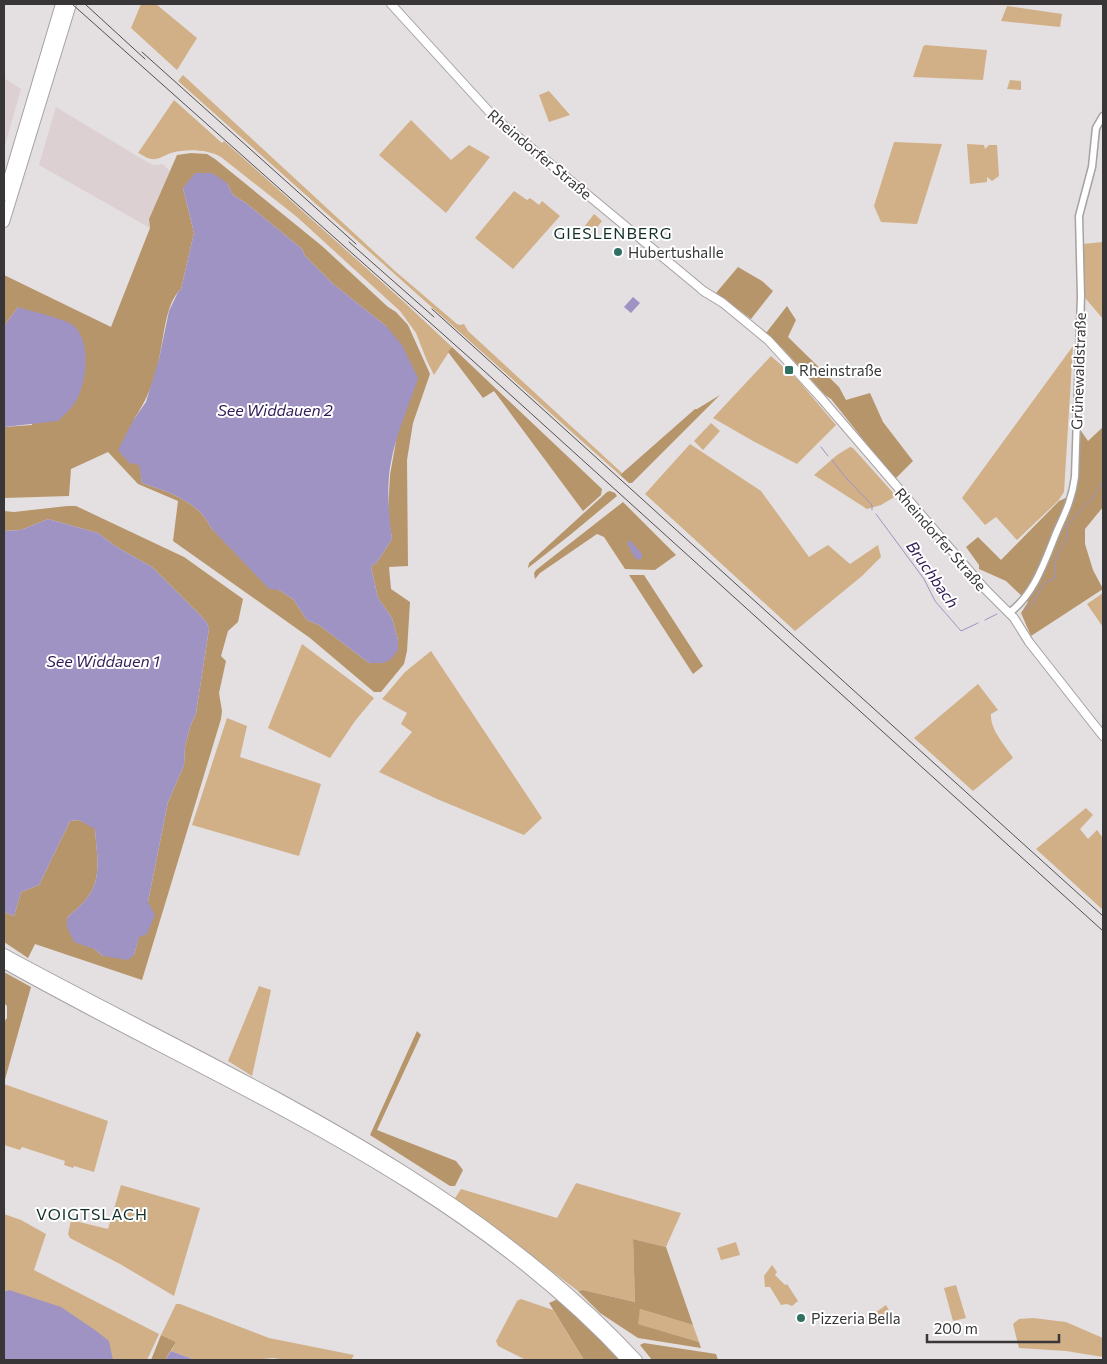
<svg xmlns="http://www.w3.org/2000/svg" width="1107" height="1364" font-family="Commissioner,sans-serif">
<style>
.built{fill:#ddd0d3}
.green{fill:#d1b088}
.forest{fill:#b7956a;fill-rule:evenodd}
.water{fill:#9f93c4}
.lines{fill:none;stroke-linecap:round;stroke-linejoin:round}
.stream{stroke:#9f93c4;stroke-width:1}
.minor-casing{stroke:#a6a2a2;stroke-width:9}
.major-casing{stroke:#a6a2a2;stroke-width:10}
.highway-casing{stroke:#a6a2a2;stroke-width:12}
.minor{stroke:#fff;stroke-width:6}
.major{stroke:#fff;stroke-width:8}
.highway{stroke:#fff;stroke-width:10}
.rail{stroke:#525050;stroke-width:1}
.poi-dot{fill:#2e7061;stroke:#fff;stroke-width:2}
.labels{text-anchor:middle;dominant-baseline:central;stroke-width:4;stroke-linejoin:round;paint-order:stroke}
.street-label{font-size:15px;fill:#383636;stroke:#fff}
.poi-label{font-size:15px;fill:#383636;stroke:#fff;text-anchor:start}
.neighbourhood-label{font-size:16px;letter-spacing:1px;fill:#12312a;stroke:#fff}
.water-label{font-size:16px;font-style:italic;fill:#321d58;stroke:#fff}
</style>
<rect width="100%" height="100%" fill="#e4dfe0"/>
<!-- built -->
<path class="built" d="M4 78 21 89 4 149Z
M56 107 137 156 153 165 163 164 170 171 149 219 150 228 39 165Z"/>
<!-- green -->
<path class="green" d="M141 4H156L197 38 177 70 131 28Z
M1007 6 1062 14 1060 27 1001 21Z
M925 45 987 50 983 80 913 77 923 47Z
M183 75 395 271 457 324 460 325 464 324 468 331 622 473 620 475 178 81Z
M1010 80 1021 81V90L1007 89Z
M549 91 570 115 549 122 539 95Z
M174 100 222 143 224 141 403 301 452 347 434 375 427 361 416 333 400 311 297 217 221 157C206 149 186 149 171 153 165 155 158 160 152 159 147 159 143 155 138 153Z
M411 120 451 160 469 145 490 157 446 213 379 155Z
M894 142 942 144 917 224 881 222 874 206Z
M967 144 984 145 985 149 989 145H997L999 176 992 181 987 177V182L970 184Z
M514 191 527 200 530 198 539 205 542 201 560 216 513 269 475 238Z
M594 214 602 221 589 238 581 231Z
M1103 242V319L1086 299 1084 294 1083 244Z
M1073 346 1064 492 1058 501 1017 540 996 517 985 525 962 498Z
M771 356 797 379 836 425 797 464 753 441 713 418Z
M711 423 720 431 703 450 694 441Z
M690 444 761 491 809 557 828 545 850 564 878 545 881 557 862 576 795 631 645 494Z
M850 447 853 448 896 496 881 505 867 509 814 475 837 455Z
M1103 593V627L1087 604Z
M302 644 374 698 355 721 330 758 268 728Z
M431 651 542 818 524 835 437 799 379 772 412 732 401 724 407 713 382 699 405 672Z
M978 684 998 710 991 714C990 730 1005 745 1013 758L973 791 914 738Z
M227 718 247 726 240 757 321 784 299 856 192 825Z
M1086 808 1093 815 1080 829 1088 839 1097 830 1103 838V910L1036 849Z
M259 986 271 990 252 1076 228 1061Z
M4 1084 108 1121 94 1172 74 1166 73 1168 64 1165 65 1161 22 1147 20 1150 4 1145Z
M576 1183 681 1213 666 1247 633 1239 635 1302 583 1290 578 1291 455 1198 461 1189 557 1218Z
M121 1185 200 1208 174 1296 120 1264 70 1238 68 1234 71 1220 108 1229Z
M4 1214 21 1220 46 1234 34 1270 159 1334 147 1360H4Z
M736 1242 740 1255 721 1260 717 1248Z
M772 1265 777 1272 775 1275 785 1285 787 1284 798 1301 792 1306 787 1304 781 1305 770 1287H765L764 1276Z
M956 1285 966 1318 953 1321 944 1288Z
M521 1299 553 1310 584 1360H526L498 1346 496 1341 517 1301Z
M176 1304H180L269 1338 354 1355 351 1360H286L273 1358 253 1360H195L171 1351 176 1342 161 1335Z
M886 1305 890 1312 878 1319 875 1313Z
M640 1309 693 1325 699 1342 637 1324Z
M1033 1318 1066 1322 1103 1338V1357L1066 1351 1019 1348 1013 1324 1019 1319Z"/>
<!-- forest -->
<path class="forest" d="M191 153 207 154 215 159 322 246 388 307 396 312 408 325 430 374 413 423 407 460 408 566 389 567 391 589 410 602 407 651 404 664 381 692H374L310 638 173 541 178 501 138 484 108 452 71 469 69 496 4 498V427L32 425 18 307 4 326V275L111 327 150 228 149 219 177 155ZM227 183 233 195 246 203 302 249 305 256 332 283 386 326 396 441 390 475 388 513 392 539 377 562 371 567 378 598 392 618 398 640 369 663 319 625 307 620 293 599 279 590 211 528C199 501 168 492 142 483L134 419C147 400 154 382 159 359 164 339 165 303 181 289L194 233 183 188Z
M738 267 762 281 773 291 751 319 716 293Z
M787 306 796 320 788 337 839 387 846 400 870 393 883 422 913 461 895 479C873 453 853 426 831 399L825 395 783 349 766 333Z
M452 347 602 489 601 495 583 511 494 391 483 398 448 352Z
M720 395 632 483H629L620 475 695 409H697Z
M1103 427V507L1085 529V544L1093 570 1103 589 1031 636 1021 613 1028 602 1006 581 979 569V565L966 547 978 537 1001 560 1059 501 1074 494 1081 431 1088 441Z
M610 491 615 493 617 496 570 535 528 568 529 563 607 492Z
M623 502 676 555 655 570 625 569 604 537 597 534 540 573 535 579 534 573 536 570Z
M67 506H76L184 557 243 599 238 622 228 631 221 656 226 661 219 693 222 711 221 719 142 980 35 944 28 958 4 942V912L14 916 21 892 39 885 70 821 79 820 95 828C96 847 101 871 93 888 88 900 76 909 67 918L94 949 103 956 134 955 148 902 168 802 184 765 185 746 190 727 196 713 209 629 207 623 202 617 152 567 115 546 98 533 48 519 21 530 4 531V511L14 512Z
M629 575H644L703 666 693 674Z
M4 972 31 987 4 1083V1022L7 1018V1006L4 1003Z
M417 1031 421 1035 377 1130 456 1161 463 1170 455 1186H450L370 1135Z
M633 1239 666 1247 693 1325 640 1309 638 1324 699 1342 701 1348 638 1338 600 1313 578 1291 583 1290 635 1302Z
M558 1299 602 1342 619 1360H584L549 1303Z
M161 1335 176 1342 165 1360H151Z
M644 1343 716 1354 718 1360H652L640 1345Z"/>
<!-- water -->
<path class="water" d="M195 173H212L227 183 233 195 246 203 302 249 305 256 332 283 386 326 402 345 418 378C409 406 396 434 391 462 386 487 389 515 392 539L377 562 371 567 378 598 392 618 398 640V650L391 659 384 663H369L319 625 307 620 293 599 279 590 269 589 211 528C199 501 168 492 142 483L139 465 129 463 118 450 134 419 146 402 159 359 169 311 178 292 181 289 194 233 183 188Z
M633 297 640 303 631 313 624 307Z
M18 307C30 311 65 319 73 325 92 342 87 381 76 401 72 408 64 415 58 421L4 427V326Z
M48 519 98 533 115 546 152 567 202 617 207 623 209 629 196 713 190 727 185 746 184 765 168 802 148 902 155 915 147 934 139 937 134 955 128 960 103 956 94 949 74 942 67 927V918C76 909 88 900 93 888 101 871 96 847 95 829L79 820 70 821 39 885 21 892 14 916 4 912V531L21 530Z
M630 540 642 554V557L640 560 635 558 627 543Z
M9 1290 61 1307 95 1330 109 1341 113 1360H4V1292Z
M171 1351 195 1360H165Z"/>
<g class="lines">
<!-- stream -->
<path class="stream" d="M821 447 828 456
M832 460 847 479 872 505V510
M876 514 924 579 935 601 961 631 978 623
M1025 610 1032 604 1044 583 1055 578V561L1067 537V525L1093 497 1103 481
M985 620 997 614"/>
<!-- minor casing -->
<g class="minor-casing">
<path id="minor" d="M1009 613C1035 594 1045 560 1057 531 1066 511 1072 499 1075 477L1081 296 1079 216 1092 167 1096 128 1103 116"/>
</g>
<!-- major casing -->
<g class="major-casing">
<path id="major" d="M391 4 495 118 706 293
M702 290 723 303 768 340 821 398 985 589 1014 618 1029 642 1103 736"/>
</g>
<!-- highway casing -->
<g class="highway-casing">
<path id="highway" d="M4 195 61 4
M4 222 71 4
M4 954C224 1074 464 1173 637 1360
M4 963C218 1084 457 1176 627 1360"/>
</g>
<!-- minor -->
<use href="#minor" class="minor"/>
<!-- major -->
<use href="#major" class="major"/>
<!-- highway -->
<use href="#highway" class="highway"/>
<!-- rail -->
<path class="rail" d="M72 4 472 360 1103 931
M85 4 145 59
M142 52 356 244
M349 242 434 317
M432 309 1103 916"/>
</g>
<!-- markers -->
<g class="poi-dot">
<circle cx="618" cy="252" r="5"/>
<rect x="784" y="365" width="10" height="10" rx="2.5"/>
<circle cx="801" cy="1318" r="5"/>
</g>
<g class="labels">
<!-- street labels -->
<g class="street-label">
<text transform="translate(540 154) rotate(40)">Rheindorfer Straße</text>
<text transform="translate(1078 371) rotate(-88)">Grünewaldstraße</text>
<text transform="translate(941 539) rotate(49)">Rheindorfer Straße</text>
</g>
<!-- poi labels -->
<g class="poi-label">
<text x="628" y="252">Hubertushalle</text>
<text x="799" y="370">Rheinstraße</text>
<text x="811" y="1318">Pizzeria Bella</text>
</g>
<!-- neighbourhood labels -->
<g class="neighbourhood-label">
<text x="613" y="232">GIESLENBERG</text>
<text x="92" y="1213">VOIGTSLACH</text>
</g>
<!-- water labels -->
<g class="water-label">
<text x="275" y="409">See Widdauen 2</text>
<text transform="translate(933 574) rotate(55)">Bruchbach</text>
<text x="103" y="660">See Widdauen 1</text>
</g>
</g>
<!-- border -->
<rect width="1107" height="1364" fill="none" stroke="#383636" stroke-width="10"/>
<!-- scale -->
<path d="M927 1334v8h132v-8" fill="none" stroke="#383636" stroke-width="2.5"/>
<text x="934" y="1334" font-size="15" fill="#383636" stroke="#ffffff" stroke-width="4" paint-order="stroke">200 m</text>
</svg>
